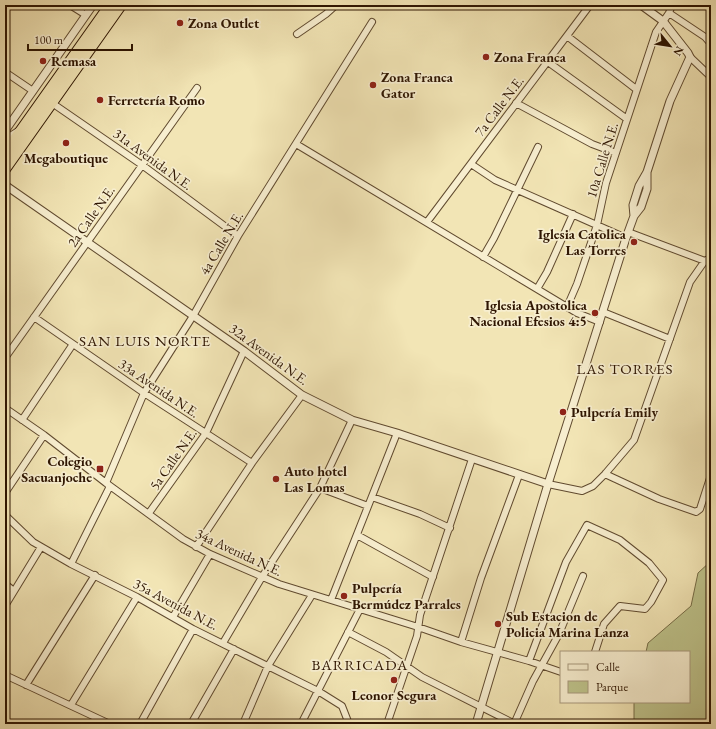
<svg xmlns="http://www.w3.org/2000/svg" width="716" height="729" font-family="'EB Garamond',serif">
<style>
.green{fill:#bec38b;stroke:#766c46}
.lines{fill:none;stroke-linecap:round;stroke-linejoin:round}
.minor-casing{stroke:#604a2f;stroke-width:8}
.tertiary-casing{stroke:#604a2f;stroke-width:9}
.trunk-casing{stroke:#2f1602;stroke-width:12}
.minor{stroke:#f7eecf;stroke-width:6}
.tertiary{stroke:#f7eecf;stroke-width:7}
.trunk{stroke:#f2e5b5;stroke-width:10}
.poi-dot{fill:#8f2418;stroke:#f7eecf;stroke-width:1.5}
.labels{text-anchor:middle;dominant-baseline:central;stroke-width:3.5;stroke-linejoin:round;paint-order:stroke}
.poi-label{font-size:14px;font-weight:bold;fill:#2f1602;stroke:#f7eecf;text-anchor:start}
.street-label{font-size:14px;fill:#2f1602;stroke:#f7eecf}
.neighbourhood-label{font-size:15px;letter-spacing:1px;fill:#2f1602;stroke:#f7eecf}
</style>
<rect width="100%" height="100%" fill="#f2e5b5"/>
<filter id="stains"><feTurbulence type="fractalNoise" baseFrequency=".005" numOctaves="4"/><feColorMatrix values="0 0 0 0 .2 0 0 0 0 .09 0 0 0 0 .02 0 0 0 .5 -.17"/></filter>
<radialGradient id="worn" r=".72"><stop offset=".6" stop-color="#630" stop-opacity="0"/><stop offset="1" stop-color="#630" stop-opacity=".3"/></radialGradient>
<!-- green -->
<path class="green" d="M711 561V724H634V702H689V652H646L648 643 691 606 698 573Z"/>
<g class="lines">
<!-- minor casing -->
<g class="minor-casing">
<path id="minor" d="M70 5 86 15
M669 13 705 37 711 44
M297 34 326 14 336 5
M567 36 636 89
M690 57 711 77
M548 62 627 119
M5 72 33 91
M52 103 142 165 238 236
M516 103 592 144 616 153
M296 144 577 313 600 322
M471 164 495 180 626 238
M427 222 590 5
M628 232 705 261
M483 257 494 238 538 147
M537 289 547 272 573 214
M567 307 577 284 597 225 606 183 656 32 669 13 672 5
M603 312 670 339
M34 317 144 393 252 463
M5 358 197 88
M5 408 44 435 106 483 183 539 210 554 279 584 418 627 461 642 529 661 561 672
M22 420 73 344
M605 474 659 499 696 512 700 509 711 475
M106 483 144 393 193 316 238 236 372 22
M548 484 582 491 593 486 605 474 634 440 690 282 704 262 711 257
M320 488 368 506
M5 493 44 435
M372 497 420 514 450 528
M149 513 206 433 244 351
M5 515 33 542 71 564 137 597 193 629 318 691 342 706 349 724
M357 535 433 577
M196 547 252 463 302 395
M71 564 110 486
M5 584 14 591
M331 600 397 433
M5 606 41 547
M173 617 210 554
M348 632 386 652 422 677 515 724
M461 642 481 578 519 475
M223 643 262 577 320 488 352 420
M529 661 566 562 587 525 620 540 649 563 663 580 651 602 645 609 620 606 604 624 595 652
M5 675 110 724
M26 685 95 575
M71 705 137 597
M140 724 193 629
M191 724 234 649
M243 724 268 666 312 595
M301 724 360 609
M387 724 417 636 420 615 472 459
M514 724 533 681 559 634 583 576"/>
</g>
<!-- tertiary casing -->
<g class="tertiary-casing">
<path id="tertiary" d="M5 131 93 5
M5 140 19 131
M5 185 244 351 302 395 352 420 397 433 548 484
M634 216 633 205 639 186 647 172 670 101 690 57 688 53 663 21 641 5
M476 724 548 484 626 238 634 216 641 207 647 189V172"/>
</g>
<!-- trunk casing -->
<g class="trunk-casing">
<path id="trunk" d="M5 153 110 5
M5 169 121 5"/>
</g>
<!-- minor -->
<use href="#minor" class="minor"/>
<!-- tertiary -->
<use href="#tertiary" class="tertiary"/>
<!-- trunk -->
<use href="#trunk" class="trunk"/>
</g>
<!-- markers -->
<g class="poi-dot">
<circle cx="180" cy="23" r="4"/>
<circle cx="486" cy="57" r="4"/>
<circle cx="43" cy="61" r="4"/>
<circle cx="373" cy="85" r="4"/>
<circle cx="100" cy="100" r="4"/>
<circle cx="66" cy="143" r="4"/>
<circle cx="634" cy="242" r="4"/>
<circle cx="595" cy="313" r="4"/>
<circle cx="563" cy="412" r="4"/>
<rect x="96" y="465" width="8" height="8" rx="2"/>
<circle cx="276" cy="479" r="4"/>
<circle cx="344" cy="596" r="4"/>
<circle cx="498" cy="624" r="4"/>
<circle cx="394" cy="680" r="4"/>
</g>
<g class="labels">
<!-- poi labels -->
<g class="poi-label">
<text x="188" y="23">Zona Outlet</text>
<text x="494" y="57">Zona Franca</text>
<text x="51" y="61">Remasa</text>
<text x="381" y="77">Zona Franca<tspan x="381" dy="16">Gator</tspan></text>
<text x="108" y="100">Ferretería Romo</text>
<text x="66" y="158" text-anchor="middle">Megaboutique</text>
<text x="626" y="234" text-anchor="end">Iglesia Catolica<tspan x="626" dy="16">Las Torres</tspan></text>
<text x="587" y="305" text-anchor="end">Iglesia Apostolica<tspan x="587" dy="16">Nacional Efesios 4:5</tspan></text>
<text x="571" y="412">Pulpería Emily</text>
<text x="92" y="461" text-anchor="end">Colegio<tspan x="92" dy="16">Sacuanjoche</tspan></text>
<text x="284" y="471">Auto hotel<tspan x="284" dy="16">Las Lomas</tspan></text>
<text x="352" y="588">Pulpería<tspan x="352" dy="16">Bermúdez Parrales</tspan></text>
<text x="506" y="616">Sub Estacion de<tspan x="506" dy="16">Policia Marina Lanza</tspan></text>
<text x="394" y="695" text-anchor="middle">Leonor Segura</text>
</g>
<!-- street labels -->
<g class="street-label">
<text transform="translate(499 106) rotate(-53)">7a Calle N.E.</text>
<text transform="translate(153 159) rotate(36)">31a Avenida N.E.</text>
<text transform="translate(602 160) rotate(-73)">10a Calle N.E.</text>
<text transform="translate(91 216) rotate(-55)">2a Calle N.E.</text>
<text transform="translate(221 243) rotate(-59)">4a Calle N.E.</text>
<text transform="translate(269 354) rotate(36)">32a Avenida N.E.</text>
<text transform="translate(159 388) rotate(34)">33a Avenida N.E.</text>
<text transform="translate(173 459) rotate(-55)">5a Calle N.E.</text>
<text transform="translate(239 552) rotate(25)">34a Avenida N.E.</text>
<text transform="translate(176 604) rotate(28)">35a Avenida N.E.</text>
</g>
<!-- neighbourhood labels -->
<g class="neighbourhood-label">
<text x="145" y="340">SAN LUIS NORTE</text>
<text x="625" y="368">LAS TORRES</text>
<text x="360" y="664">BARRICADA</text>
</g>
</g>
<!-- margin -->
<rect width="716" height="729" fill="none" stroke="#f2e5b5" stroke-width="20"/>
<rect x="6" y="6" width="704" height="717" fill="none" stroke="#2f1602" stroke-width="2"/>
<rect x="10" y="10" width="696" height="709" fill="none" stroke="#2f1602"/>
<!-- legend -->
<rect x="560" y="651" width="130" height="52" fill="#f7eecf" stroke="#a7987d"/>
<rect x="568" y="664" width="20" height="6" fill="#f7eecf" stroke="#a7987d"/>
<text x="596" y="671" font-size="12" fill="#2f1602">Calle</text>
<rect x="568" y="681" width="20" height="12" fill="#bec38b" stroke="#a7987d"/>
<text x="596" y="691" font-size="12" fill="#2f1602">Parque</text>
<!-- north arrow -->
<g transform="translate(670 46) rotate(120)" stroke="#f7eecf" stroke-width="3" paint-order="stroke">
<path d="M0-3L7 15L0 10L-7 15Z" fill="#2f1602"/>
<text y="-6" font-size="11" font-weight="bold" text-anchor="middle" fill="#2f1602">N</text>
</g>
<!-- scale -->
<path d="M28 44v6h104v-6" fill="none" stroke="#2f1602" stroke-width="2"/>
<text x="34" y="44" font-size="12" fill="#2f1602" stroke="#f7eecf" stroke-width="3" paint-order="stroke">100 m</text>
<rect width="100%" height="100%" filter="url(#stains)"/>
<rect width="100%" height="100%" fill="url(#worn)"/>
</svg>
